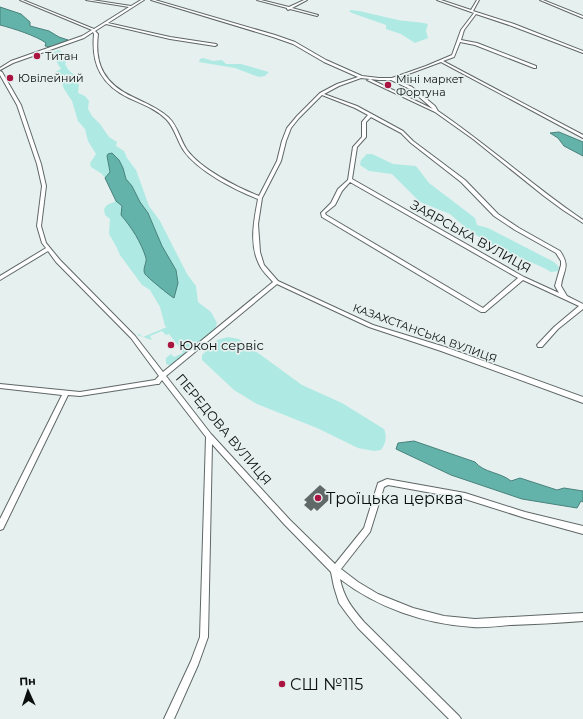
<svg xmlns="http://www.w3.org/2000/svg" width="583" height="719" font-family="Montserrat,sans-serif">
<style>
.green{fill:#aeeae3}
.water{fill:#63b3ab;stroke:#49827c}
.building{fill:#616968}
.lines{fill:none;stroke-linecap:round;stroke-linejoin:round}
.minor-casing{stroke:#5f6766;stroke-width:2}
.minor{fill:#fff;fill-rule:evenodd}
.poi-dot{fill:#aa1440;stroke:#e6f0ef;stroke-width:1.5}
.labels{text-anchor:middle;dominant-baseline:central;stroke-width:3.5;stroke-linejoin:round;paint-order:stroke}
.far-poi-label{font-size:11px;fill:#0b0f0e;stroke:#e6f0ef;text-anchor:start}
.far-street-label{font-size:11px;fill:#0b0f0e;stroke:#e6f0ef}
.street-label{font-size:13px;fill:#0b0f0e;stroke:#e6f0ef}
.poi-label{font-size:13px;fill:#0b0f0e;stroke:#e6f0ef;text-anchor:start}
.near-poi-label{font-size:16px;fill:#0b0f0e;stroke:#e6f0ef;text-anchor:start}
</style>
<rect width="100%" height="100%" fill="#e6f0ef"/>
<!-- green -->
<path class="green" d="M351 10C368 12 378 16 394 19 405 22 417 21 428 24L426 31 428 38 415 43 401 34 386 29V25L352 13 349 11Z
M59 50 63 53 58 56 67 60 65 64C68 70 71 73 77 76L76 79 79 85 78 93 85 96 89 101 88 109 92 116 100 124 109 137 117 142 116 146 124 151 127 158 136 170 149 206 160 221 187 274 196 286 198 302 211 312 217 323 215 329 171 366 166 364V358L171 354 174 357 183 353 181 350 183 349 182 347 180 348 169 334 166 335 162 331 150 336 152 340 137 335 139 334 143 337 167 327 165 326 160 307 150 290 142 285 120 255 116 246 109 234 110 219 105 215 104 209 107 205 116 201 105 178 102 174 91 167 90 163 96 154 88 141 85 129 78 121 72 101 64 89 62 83 55 77V72L61 69 51 53Z
M203 58 213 61 222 60 226 64H241L269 72 265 76 259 77 235 68 199 62 200 59Z
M367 154H372L393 164 416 166 429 183 475 218 477 225 488 228 554 262 559 267 558 271 551 272 542 267 495 247 467 229 450 214 420 202 392 174 369 171 360 165 361 160Z
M228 337 239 339 302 385 342 403 384 429C387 436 386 443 381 450L374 451 358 448 317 428 257 404 234 390 202 360V355L217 340Z"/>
<!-- water -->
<path class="water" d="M0 7 21 14 30 22V26L49 31 59 37 68 40 52 47 45 46 46 43C37 36 12 28 0 25Z
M559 132 583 142V156L564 146 558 138 550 133Z
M112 153 119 160 123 168 126 179 132 186 140 202 148 213 162 246 176 270 178 283 174 298C170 296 147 277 145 274 142 269 147 263 146 258 141 242 132 228 121 215L122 206 116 201 105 178 110 172 107 156 108 154Z
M414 441 475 462C484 473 500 472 511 481L520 478 557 490 564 488 583 491V502L581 501 577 508 522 499 451 475 396 449 398 443Z"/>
<!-- building -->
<path class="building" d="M320 485 333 496 317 511 314 508 311 511 304 505 307 502 304 500Z"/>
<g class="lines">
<!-- minor casing -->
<g class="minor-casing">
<path id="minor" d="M20 0H23L94 29 129 7 86 0H92L131 6 141 0H144L108 23 170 37 216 44 217 45 215 46 170 39 106 24 95 31 98 34C94 65 105 84 133 97 145 103 158 108 168 117 178 126 180 140 187 150 201 169 238 188 259 196L277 161 282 141 287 128 297 116 320 93 337 84 358 77 324 62 293 44 273 37 151 0H155L275 35 295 42 326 60 362 76 379 78H392L426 66 452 55 461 30 474 13 437 0H441L471 10 477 0H479L473 11 514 24 583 51V53L512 26 476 14 464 30 461 40 477 43 536 66V68H534L475 45 460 42 454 57 443 61 583 135V138L441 62 395 79 412 87 435 106 438 111C488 145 533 186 583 220V223L563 210 544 196 473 139 435 112 367 80 370 79 433 109 410 89 391 80H379L361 78 339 86 324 94 357 106 403 131 413 141 465 180 498 214 519 228 560 251C571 267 563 270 561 286L567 296 583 304V309L558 329 542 347H538L537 345 554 327 579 306 523 280 485 312H481L322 217 321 213 331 203 338 189 348 180 353 147 362 137V122L368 115 355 108 322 95 299 118 291 128 286 141 281 161 262 198 258 224 260 252 264 265 278 281 373 325 445 347 583 397V403L441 351 369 327 277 284 166 376 211 434 290 520 335 564 364 528 378 483 387 479 465 493 525 512 583 526V534L525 518 465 499 388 485 384 487 370 532 341 569 358 582 378 594 413 608 444 616 475 619 583 613V621C559 623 534 624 510 625 498 626 485 628 473 627 425 624 378 608 340 579 344 598 352 608 364 622L459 716 461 719H449L358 628 347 614 339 603 334 587 331 572 284 524 212 444 208 637 198 665 174 719H164L191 661 200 637 206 437 162 380 159 384H157L80 396 68 395 3 529 0 530V519L62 395 0 388V384L80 392 155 380 159 376 131 338 56 262 48 251 0 280V276L46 248 42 243 37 226 42 186 37 164 17 105 0 75V71L2 72 21 105 41 164 46 186 41 226 46 243 60 260 135 336 163 372 273 282C268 276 262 271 259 264 249 244 254 220 258 199 235 190 198 171 184 151 177 141 175 128 166 119 156 109 142 104 129 98 102 85 91 65 94 34L93 32 84 38 13 63 0 70V68L11 61 82 36 92 30ZM371 117 401 133 411 143 461 182 494 216 515 230 556 253 561 261V265L555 286 559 293 524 277 352 179 357 147 366 137V122ZM350 182 518 278 483 308 326 215 325 213 335 205 342 191Z
M257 0H261L289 7 304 0H307L292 8 318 15 317 16 290 9 288 10 287 9V8Z
M540 0H543L583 16V18Z"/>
</g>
<!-- minor -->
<use href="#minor" class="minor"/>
</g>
<!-- markers -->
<g class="poi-dot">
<circle cx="37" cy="56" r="4"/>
<circle cx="10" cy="78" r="4"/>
<circle cx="388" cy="85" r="4"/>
<circle cx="171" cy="345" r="4"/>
<circle cx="318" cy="498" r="4"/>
<circle cx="282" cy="684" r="4"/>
</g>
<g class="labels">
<!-- far-poi labels -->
<g class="far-poi-label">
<text x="45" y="56">Титан</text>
<text x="18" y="78">Ювілейний</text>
<text x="396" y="79">Міні маркет<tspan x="396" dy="13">Фортуна</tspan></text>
</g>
<!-- far-street labels -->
<g class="far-street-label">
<text transform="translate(425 333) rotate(20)">КАЗАХСТАНСЬКА ВУЛИЦЯ</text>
</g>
<!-- street labels -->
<g class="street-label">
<text transform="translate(471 236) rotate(29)">ЗАЯРСЬКА ВУЛИЦЯ</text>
<text transform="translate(224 429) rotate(50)">ПЕРЕДОВА ВУЛИЦЯ</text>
</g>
<!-- poi labels -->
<g class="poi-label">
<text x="179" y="345">Юкон сервіс</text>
</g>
<!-- near-poi labels -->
<g class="near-poi-label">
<text x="326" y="498">Троїцька церква</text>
<text x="290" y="684">СШ №115</text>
</g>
</g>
<!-- north arrow -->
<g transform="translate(28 691) rotate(357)" stroke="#e6f0ef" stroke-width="3" paint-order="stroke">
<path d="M0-3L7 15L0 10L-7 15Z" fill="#0b0f0e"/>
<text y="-6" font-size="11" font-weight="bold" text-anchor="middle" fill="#0b0f0e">Пн</text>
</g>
</svg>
